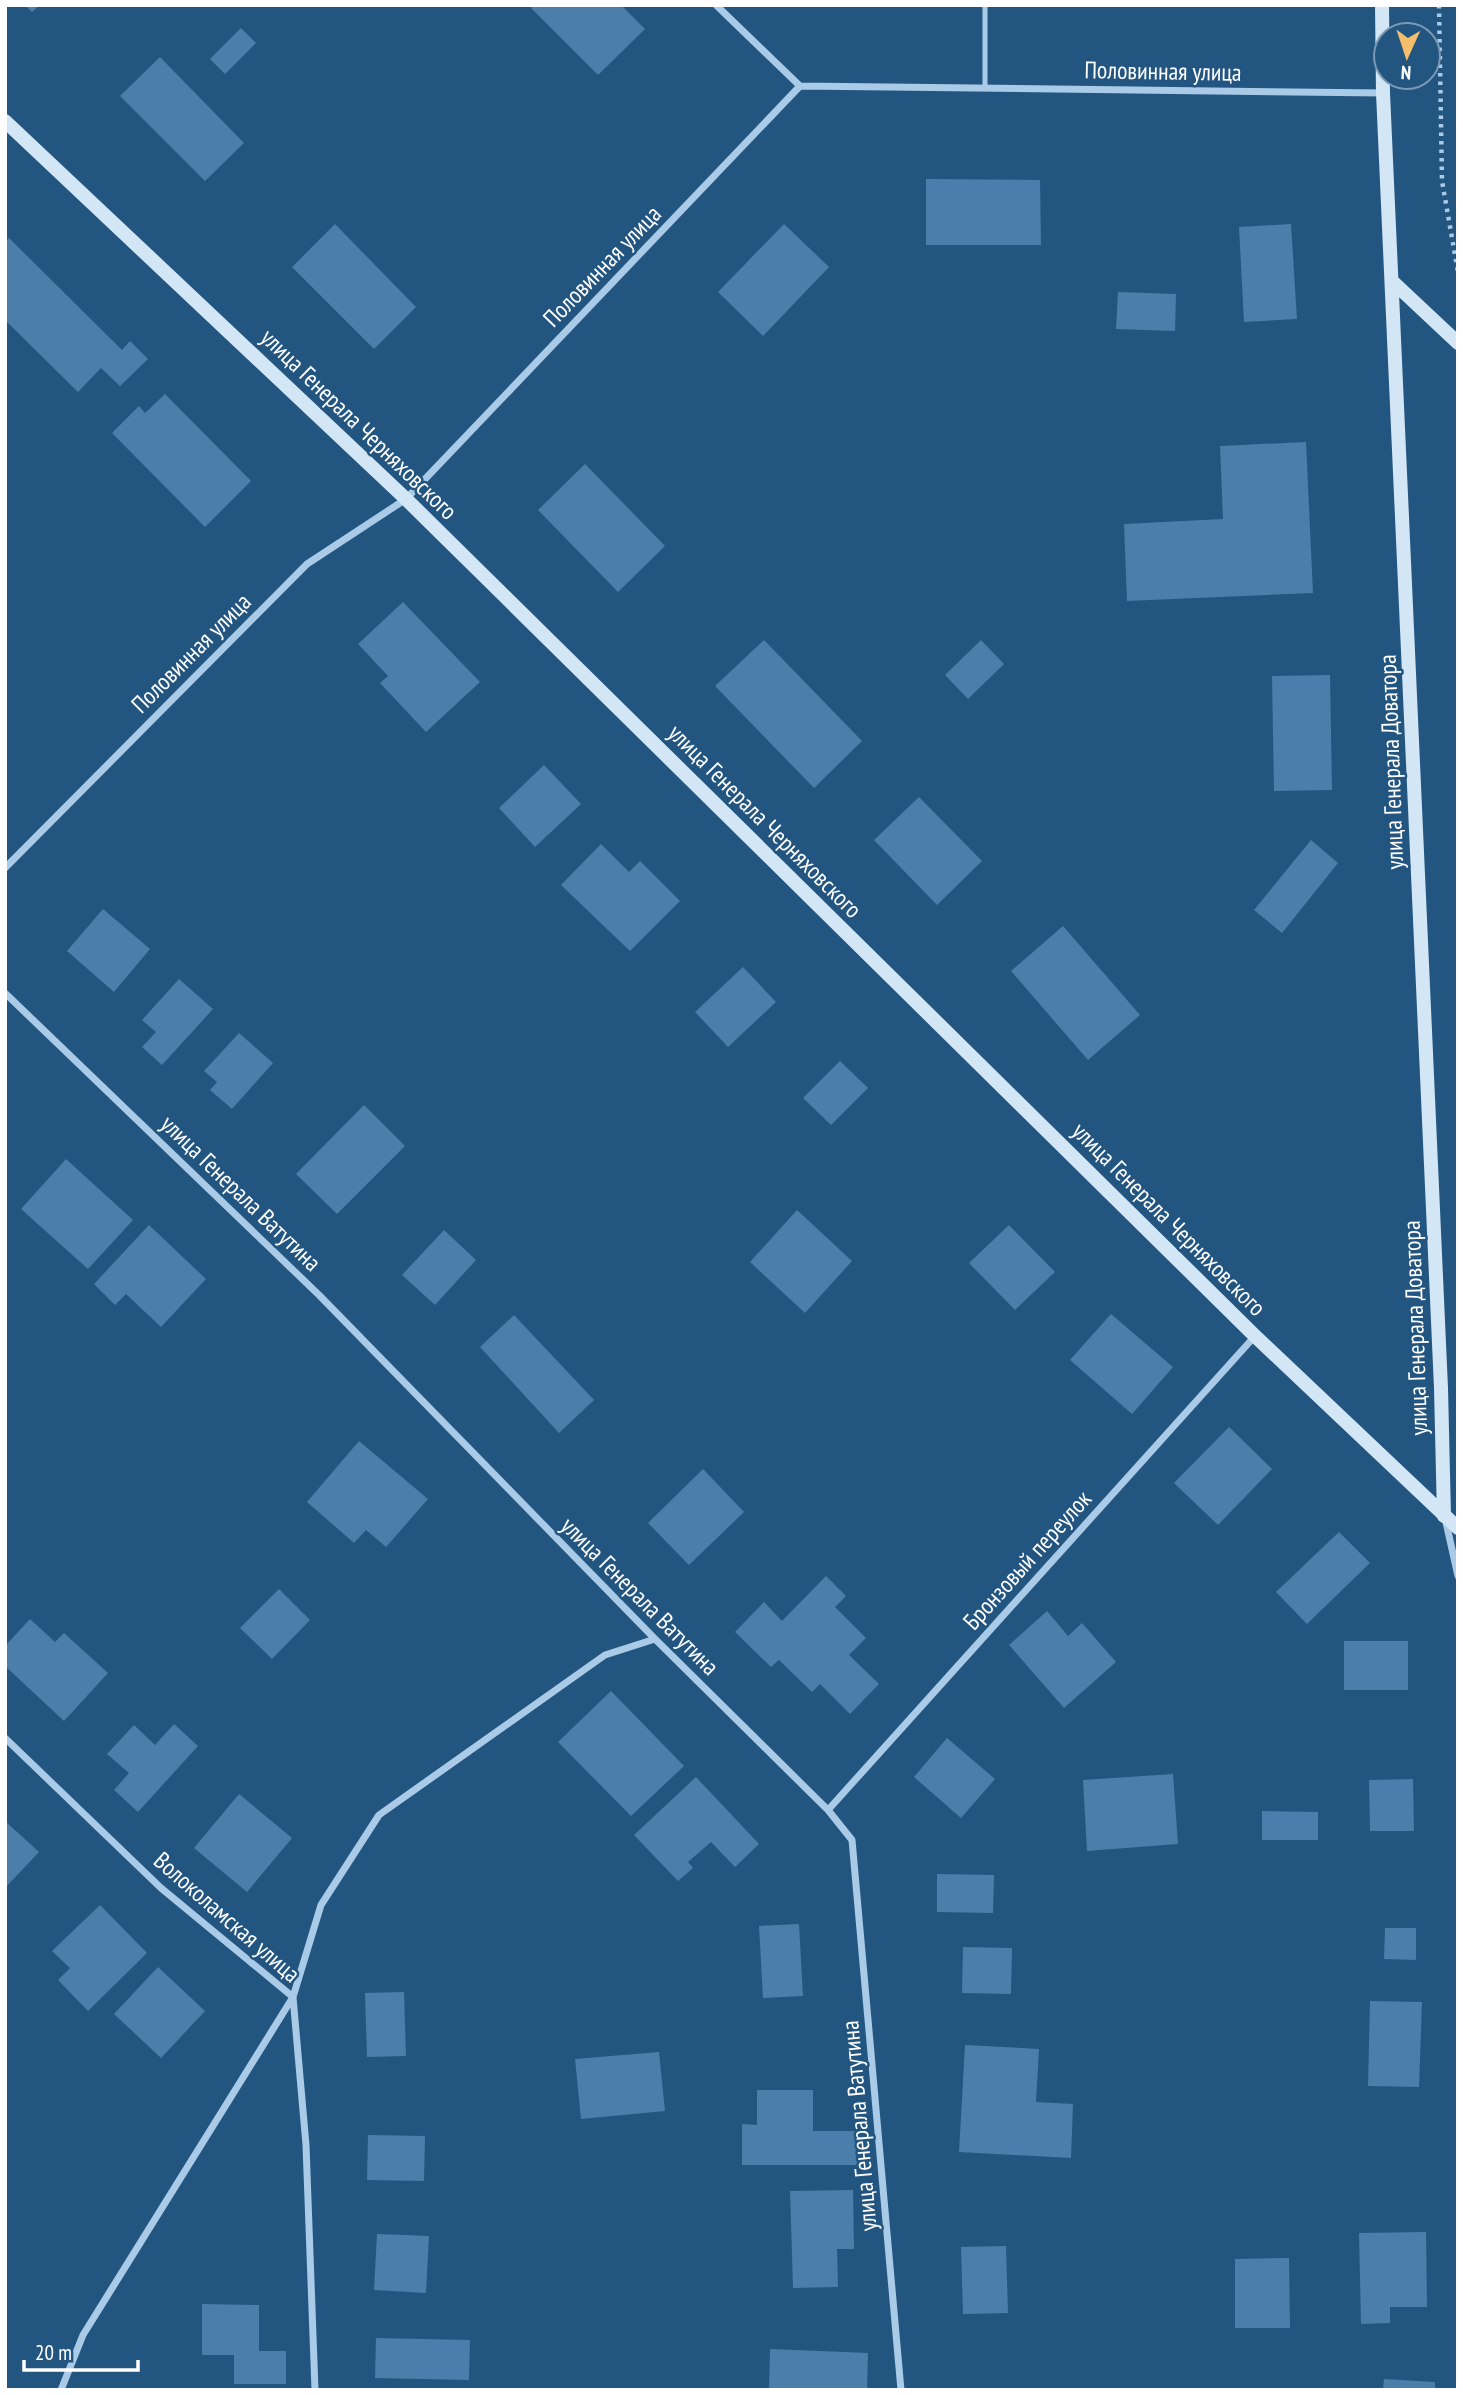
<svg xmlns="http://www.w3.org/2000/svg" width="1463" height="2395" font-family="'PT Sans Narrow',sans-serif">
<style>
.building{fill:#4b7eaa}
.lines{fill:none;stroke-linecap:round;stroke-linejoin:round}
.path{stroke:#a9cbe7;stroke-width:4.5;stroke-dasharray:3.5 5;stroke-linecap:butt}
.lane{stroke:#a9cbe7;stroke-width:5}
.street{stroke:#a9cbe7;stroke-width:7}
.secondary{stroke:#d3e6f6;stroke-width:14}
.labels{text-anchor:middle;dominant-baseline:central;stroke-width:5;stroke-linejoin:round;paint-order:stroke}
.street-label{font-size:24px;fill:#fff;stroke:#235581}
</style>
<rect width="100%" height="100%" fill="#235581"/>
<!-- building -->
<path class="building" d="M25 5H40L32 12Z
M534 5H621L645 29 598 75 531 8Z
M241 28 256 43 225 74 210 59Z
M160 57 244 143 205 181 120 96Z
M926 179 1040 180 1041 245H926Z
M335 224 416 307 374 349 292 267Z
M784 224 829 267 763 336 718 292Z
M1291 224 1297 319 1244 322 1239 227Z
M9 238 122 350 130 341 148 359 120 386 101 368 78 392 5 320V242Z
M1118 292 1176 294 1175 331 1116 329Z
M165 394 251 481 205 527 112 433 139 406 145 413Z
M1306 442 1313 593 1127 601 1124 524 1223 519 1220 446Z
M585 464 665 546 618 592 538 510Z
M403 602 480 682 426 732 380 683 388 676 358 644Z
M764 640 862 741 814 788 715 686Z
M981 640 1004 664 968 699 945 675Z
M1330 675 1332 790 1274 791 1272 676Z
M544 765 581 804 535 847 499 808Z
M919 797 982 861 937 905 874 840Z
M1311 840 1338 863 1282 933 1254 910Z
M601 844 629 872 640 861 680 901 630 951 561 885Z
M103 909 150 949 114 992 67 951Z
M1063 926 1140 1015 1088 1060 1011 971Z
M743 967 776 1002 728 1047 695 1012Z
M179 979 213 1009 162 1065 142 1047 156 1032 142 1020Z
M239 1033 273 1063 232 1109 210 1090 217 1082 204 1071Z
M840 1061 868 1088 831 1125 803 1098Z
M364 1105 405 1146 337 1214 296 1174Z
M66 1159 133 1220 88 1269 21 1209Z
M797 1210 852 1261 805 1313 750 1262Z
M149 1225 206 1279 161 1327 126 1294 115 1305 94 1284Z
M1009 1225 1055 1272 1015 1310 969 1263Z
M444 1230 476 1260 435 1305 402 1275Z
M1111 1314 1173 1367 1132 1414 1070 1360Z
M514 1315 594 1400 559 1433 480 1347Z
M1229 1427 1272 1469 1218 1525 1174 1483Z
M359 1441 428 1499 386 1547 366 1530 354 1543 307 1502Z
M703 1469 744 1512 689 1565 648 1523Z
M1339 1532 1370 1563 1307 1624 1276 1592Z
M826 1576 846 1596 835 1607 866 1638 849 1655 879 1684 850 1714 820 1684 812 1692 779 1660 771 1667 735 1632 764 1602 782 1621Z
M279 1589 310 1620 272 1659 240 1628Z
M1047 1611 1068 1636 1082 1623 1116 1662 1064 1708 1009 1645Z
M30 1619 55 1642 64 1633 108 1673 64 1721 5 1666V1646Z
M1344 1641H1408V1690H1344Z
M611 1691 684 1766 631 1816 558 1742Z
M174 1724 198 1746 138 1812 114 1790 129 1773 107 1754 134 1725 155 1745Z
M947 1738 995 1779 961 1818 914 1777Z
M1173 1774 1178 1844 1087 1851 1083 1780Z
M696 1777 759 1844 735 1867 711 1842 688 1862 693 1868 678 1881 634 1835Z
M1413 1779 1414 1831H1370L1369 1780Z
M239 1794 292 1838 247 1892 194 1848Z
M1262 1811 1318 1812V1840H1262Z
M5 1821 39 1852 5 1888Z
M937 1874 994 1875 993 1913 937 1912Z
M100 1905 147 1953 88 2011 58 1980 70 1968 52 1951Z
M799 1924 803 1996 763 1998 759 1926Z
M1385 1928H1416V1960L1384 1959Z
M963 1947 1012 1948 1011 1994 962 1993Z
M158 1967 205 2011 161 2058 114 2014Z
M404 1992 406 2056 367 2057 365 1993Z
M1370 2001 1422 2002 1419 2087 1368 2086Z
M965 2045 1039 2049 1036 2102 1073 2104 1071 2158 959 2152Z
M659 2052 665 2111 581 2119 575 2059Z
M757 2090H813V2131H863V2165H742V2124L757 2125Z
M368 2135 425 2136 424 2181 367 2180Z
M853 2190 854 2249H837L838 2287 793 2288 790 2191Z
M1426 2232 1427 2307H1390V2323L1361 2324 1359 2233Z
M377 2234 429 2236 426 2293 374 2290Z
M1006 2246 1008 2313 963 2314 961 2247Z
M1289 2258 1290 2328H1235V2259Z
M202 2304 259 2305V2351H286V2384H234V2355H202Z
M376 2338 470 2340 469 2380 375 2378Z
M770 2349 868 2353 867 2390H769Z
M1384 2379 1435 2382V2390H1383Z"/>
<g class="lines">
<!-- path -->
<path class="path" d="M1439 5 1442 181 1458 272"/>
<!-- lane -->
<path class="lane" d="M985 88V5"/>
<!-- street -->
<path class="street" d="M716 5 800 86
M5 868 307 564 406 499 800 86 1383 93
M5 993 319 1295 655 1639 828 1810 852 1840 901 2390
M1445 1518 1458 1576
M5 1738 161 1888 293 1997 306 2145 315 2390
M828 1810 1255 1336
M61 2390 83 2335 293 1997 321 1905 379 1815 605 1655 655 1639"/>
<!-- secondary -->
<path class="secondary" d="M1382 5 1383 93 1441 1388 1444 1516
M5 121 406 499 1255 1336 1458 1528
M1393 282 1458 343"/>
</g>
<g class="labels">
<!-- street labels -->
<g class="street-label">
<text transform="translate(1163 71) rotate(1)">Половинная улица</text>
<text transform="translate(602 266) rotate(-46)">Половинная улица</text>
<text transform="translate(359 424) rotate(44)">улица Генерала Черняховского</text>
<text transform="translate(191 653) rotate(-45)">Половинная улица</text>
<text transform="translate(1391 762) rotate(-92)">улица Генерала Доватора</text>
<text transform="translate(765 821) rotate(45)">улица Генерала Черняховского</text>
<text transform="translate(241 1193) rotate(44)">улица Генерала Ватутина</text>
<text transform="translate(1169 1219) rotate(45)">улица Генерала Черняховского</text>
<text transform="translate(1415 1328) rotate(-92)">улица Генерала Доватора</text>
<text transform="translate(1027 1560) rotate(-48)">Бронзовый переулок</text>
<text transform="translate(640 1596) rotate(45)">улица Генерала Ватутина</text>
<text transform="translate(227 1917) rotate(41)">Волоколамская улица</text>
<text transform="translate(859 2126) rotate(-95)">улица Генерала Ватутина</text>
</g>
</g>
<!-- border -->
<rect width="1463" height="2395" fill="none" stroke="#ffffff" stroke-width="14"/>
<!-- north arrow -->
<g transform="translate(1407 56) rotate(183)"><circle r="33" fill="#235581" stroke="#7b99b3" stroke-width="2"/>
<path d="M0-5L12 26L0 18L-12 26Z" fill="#f3bf6c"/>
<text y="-10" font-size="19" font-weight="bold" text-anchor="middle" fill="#ffffff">N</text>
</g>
<!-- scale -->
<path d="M24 2360v10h114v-10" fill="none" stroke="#ffffff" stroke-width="3.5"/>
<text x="35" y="2360" font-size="21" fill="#ffffff" stroke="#235581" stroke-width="5" paint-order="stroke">20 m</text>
</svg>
